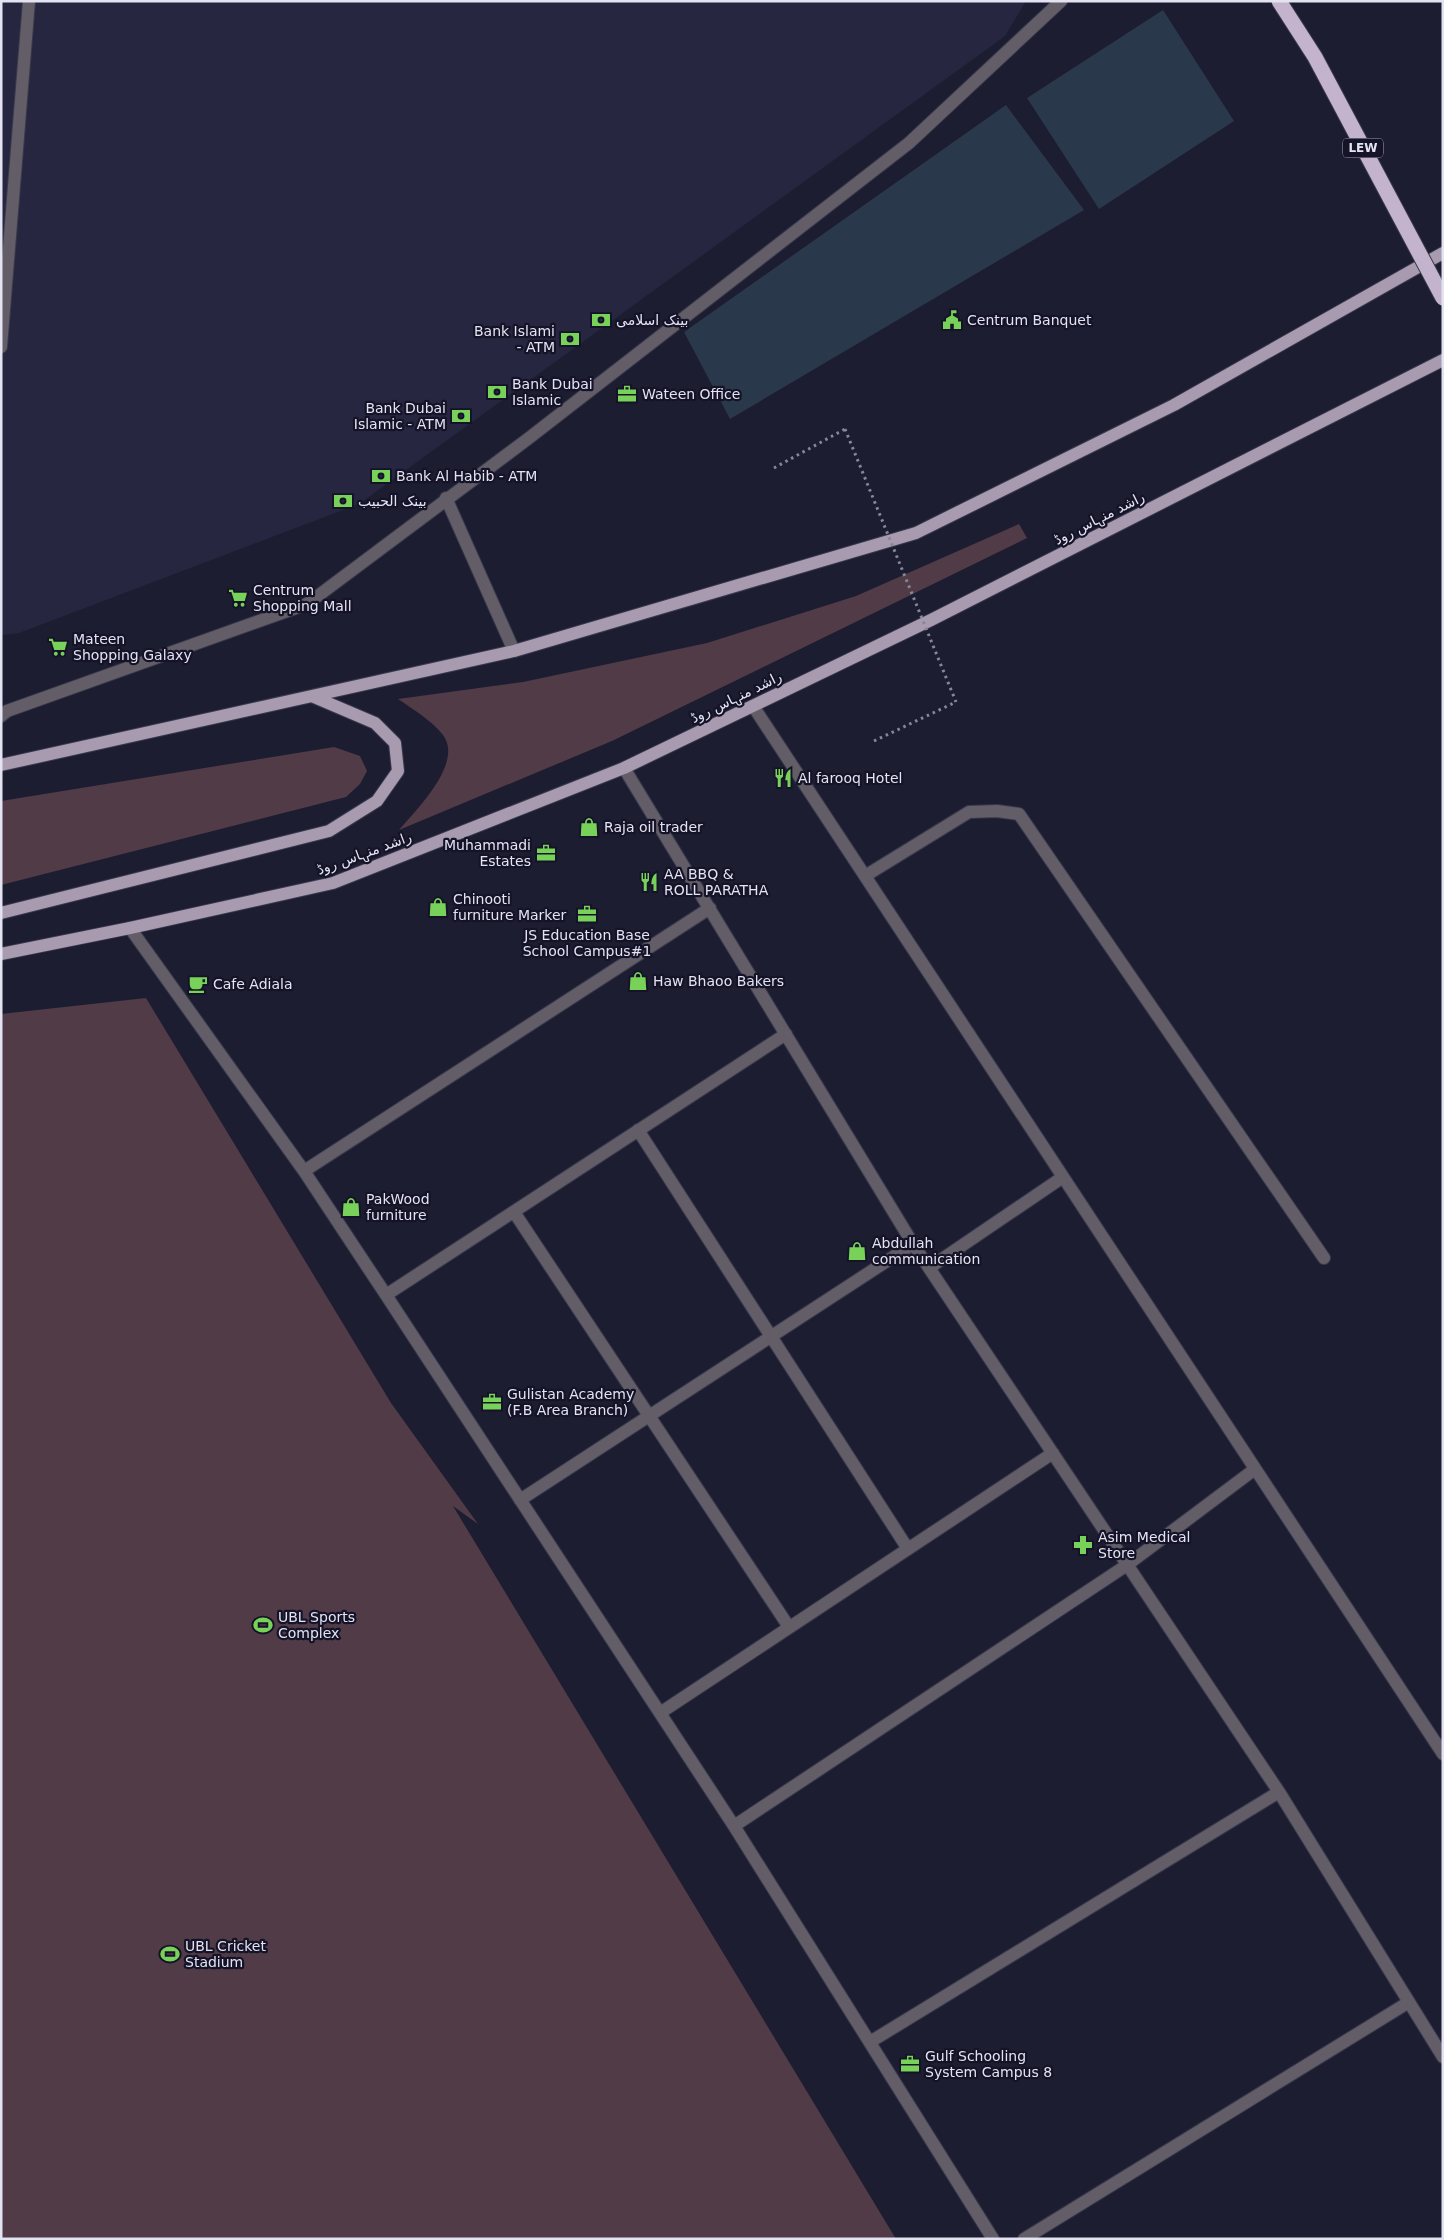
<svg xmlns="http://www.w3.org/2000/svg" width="1444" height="2240" font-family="'DejaVu Sans',Cairo,sans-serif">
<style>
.built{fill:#272641}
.green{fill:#503b47}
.building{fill:#2a384c}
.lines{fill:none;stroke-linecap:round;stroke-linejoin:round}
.minor-casing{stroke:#39394d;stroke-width:14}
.major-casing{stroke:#39394d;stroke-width:14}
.path{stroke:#878798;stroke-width:3;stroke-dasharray:2.5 4;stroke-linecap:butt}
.minor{stroke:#635d67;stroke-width:12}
.major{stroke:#a89aaf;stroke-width:12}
.highway-bridge-casing{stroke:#39394d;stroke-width:17;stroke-linecap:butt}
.path-bridge{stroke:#878798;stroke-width:3;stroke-dasharray:2.5 4;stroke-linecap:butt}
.highway-bridge{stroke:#c3b3cc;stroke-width:15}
.labels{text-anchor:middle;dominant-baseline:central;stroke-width:4.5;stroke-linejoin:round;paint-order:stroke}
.shield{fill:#141328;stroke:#a5a5b5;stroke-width:1}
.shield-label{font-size:12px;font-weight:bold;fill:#e3e3f2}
.poi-label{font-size:14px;fill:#e3e3f2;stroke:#141328;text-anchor:start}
.street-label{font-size:14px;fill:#e3e3f2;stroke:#141328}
</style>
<rect width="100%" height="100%" fill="#1d1d32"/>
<!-- built -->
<path class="built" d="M1 1H1026L1005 36 359 504 19 633 1 635Z"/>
<!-- green -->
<path class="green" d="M1019 524 1027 538 612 741 399 830C416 810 464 763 443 735 431 720 414 710 398 699L523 682 707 643 856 596Z
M334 747 360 756 367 771 360 784 346 797 1 885V801Z
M146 998 391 1403 478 1524 453 1506 896 2239H1V1014Z"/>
<!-- building -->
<path class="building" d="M1163 10 1234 121 1099 209 1027 98Z
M1006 105 1084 210 730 419 684 332Z"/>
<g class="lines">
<!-- minor casing -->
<g class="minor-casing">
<path id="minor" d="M1 347 29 1
M446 498 514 651
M753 706 1443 1754
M1 716 7 711 307 604 529 438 909 143 1061 1
M624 768 913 1244 1279 1792 1443 2057
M865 876 969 812 997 811 1019 814 1324 1258
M130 928 304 1171 386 1295 734 1826 993 2239
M638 1130 908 1549
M304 1171 710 908
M514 1212 789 1627
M929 1268 1063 1177
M386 1295 786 1034
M520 1500 913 1244
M660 1713 1053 1453
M734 1826 1127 1565 1255 1469
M870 2042 1279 1792
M1024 2239 1409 2002"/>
</g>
<!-- major casing -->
<g class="major-casing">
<path id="major" d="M1 765 514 651 916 533 1174 405 1443 253
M1 913 329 831 377 801 398 771 395 743 375 723 314 697
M1 954 130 928 333 883 624 768 931 620 1443 360"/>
</g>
<!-- path -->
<path class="path" d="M774 468 845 429
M874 741 956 702"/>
<!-- minor -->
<use href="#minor" class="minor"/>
<!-- major -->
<use href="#major" class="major"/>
<!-- highway-bridge casing -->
<g class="highway-bridge-casing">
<path id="highway-bridge" d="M1279 1 1315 57 1443 298"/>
</g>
<!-- path-bridge -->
<path class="path-bridge" d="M845 429 956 702"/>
<!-- highway-bridge -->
<use href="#highway-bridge" class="highway-bridge"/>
</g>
<!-- icons -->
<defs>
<g id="bank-bare" transform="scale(1.5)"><path d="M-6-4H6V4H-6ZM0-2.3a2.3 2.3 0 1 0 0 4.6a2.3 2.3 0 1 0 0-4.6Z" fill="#78d158" stroke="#141328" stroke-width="2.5" paint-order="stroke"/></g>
<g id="civic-bare" transform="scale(1.5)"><path d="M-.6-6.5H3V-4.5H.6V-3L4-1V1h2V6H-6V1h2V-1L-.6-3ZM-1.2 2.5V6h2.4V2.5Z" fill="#78d158" stroke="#141328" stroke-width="2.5" paint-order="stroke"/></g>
<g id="office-bare" transform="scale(1.5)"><path d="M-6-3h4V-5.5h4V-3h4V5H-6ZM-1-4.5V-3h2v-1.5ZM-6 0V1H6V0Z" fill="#78d158" stroke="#141328" stroke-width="2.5" paint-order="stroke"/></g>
<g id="supermarket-bare" transform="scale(1.5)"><path d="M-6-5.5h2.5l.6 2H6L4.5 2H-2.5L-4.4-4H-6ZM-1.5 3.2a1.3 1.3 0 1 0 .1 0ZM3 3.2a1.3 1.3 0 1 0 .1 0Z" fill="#78d158" stroke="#141328" stroke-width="2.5" paint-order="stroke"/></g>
<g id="restaurant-bare" transform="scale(1.5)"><path d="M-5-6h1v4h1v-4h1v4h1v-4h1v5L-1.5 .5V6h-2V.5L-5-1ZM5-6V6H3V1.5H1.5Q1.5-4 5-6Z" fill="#78d158" stroke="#141328" stroke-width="2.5" paint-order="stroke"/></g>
<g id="shop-bare" transform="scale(1.5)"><path d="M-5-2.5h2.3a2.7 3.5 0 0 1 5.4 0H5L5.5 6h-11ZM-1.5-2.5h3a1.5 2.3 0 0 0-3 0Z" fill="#78d158" stroke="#141328" stroke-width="2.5" paint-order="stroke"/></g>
<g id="cafe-bare" transform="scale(1.5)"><path d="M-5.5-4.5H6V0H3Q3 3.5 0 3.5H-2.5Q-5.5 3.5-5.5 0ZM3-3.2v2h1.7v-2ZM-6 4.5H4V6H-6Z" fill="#78d158" stroke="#141328" stroke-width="2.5" paint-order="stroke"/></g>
<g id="pharmacy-bare" transform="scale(1.5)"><path d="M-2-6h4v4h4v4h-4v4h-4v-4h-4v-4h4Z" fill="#78d158" stroke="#141328" stroke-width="2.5" paint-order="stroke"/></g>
<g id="stadium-bare" transform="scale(1.5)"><path d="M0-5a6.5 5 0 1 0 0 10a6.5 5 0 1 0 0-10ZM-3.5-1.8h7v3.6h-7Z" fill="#78d158" stroke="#141328" stroke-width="2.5" paint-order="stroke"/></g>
</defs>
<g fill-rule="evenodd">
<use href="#bank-bare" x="601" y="320"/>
<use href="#civic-bare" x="952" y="320"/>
<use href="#bank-bare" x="570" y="339"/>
<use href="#bank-bare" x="497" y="392"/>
<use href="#office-bare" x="627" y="394"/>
<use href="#bank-bare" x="461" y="416"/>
<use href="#bank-bare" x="381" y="476"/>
<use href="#bank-bare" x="343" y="501"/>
<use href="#supermarket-bare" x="238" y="598"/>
<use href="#supermarket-bare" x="58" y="647"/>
<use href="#restaurant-bare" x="783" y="778"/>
<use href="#shop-bare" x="589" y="827"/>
<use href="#office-bare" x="546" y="853"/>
<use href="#restaurant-bare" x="649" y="882"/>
<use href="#shop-bare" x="438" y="907"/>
<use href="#office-bare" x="587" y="914"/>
<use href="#shop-bare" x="638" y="981"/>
<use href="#cafe-bare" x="198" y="984"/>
<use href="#shop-bare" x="351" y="1207"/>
<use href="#shop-bare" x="857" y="1251"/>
<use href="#office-bare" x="492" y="1402"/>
<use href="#pharmacy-bare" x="1083" y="1545"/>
<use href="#stadium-bare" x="263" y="1625"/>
<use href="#stadium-bare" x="170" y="1954"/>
<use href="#office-bare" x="910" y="2064"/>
</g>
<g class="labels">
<!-- shield labels -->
<rect class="shield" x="1343" y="138.5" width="40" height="19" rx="4"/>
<g class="shield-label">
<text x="1363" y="148">LEW</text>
</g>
<!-- poi labels -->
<g class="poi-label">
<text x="616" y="320">بینک اسلامی</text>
<text x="967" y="320">Centrum Banquet</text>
<text x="555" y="331" text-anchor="end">Bank Islami<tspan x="555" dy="16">- ATM</tspan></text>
<text x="512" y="384">Bank Dubai<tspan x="512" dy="16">Islamic</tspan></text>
<text x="642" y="394">Wateen Office</text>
<text x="446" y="408" text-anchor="end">Bank Dubai<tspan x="446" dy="16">Islamic - ATM</tspan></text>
<text x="396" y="476">Bank Al Habib - ATM</text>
<text x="358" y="501">بينک الحبيب</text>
<text x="253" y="590">Centrum<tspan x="253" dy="16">Shopping Mall</tspan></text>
<text x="73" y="639">Mateen<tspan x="73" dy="16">Shopping Galaxy</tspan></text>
<text x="798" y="778">Al farooq Hotel</text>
<text x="604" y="827">Raja oil trader</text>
<text x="531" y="845" text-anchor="end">Muhammadi<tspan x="531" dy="16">Estates</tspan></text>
<text x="664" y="874">AA BBQ &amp;<tspan x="664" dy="16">ROLL PARATHA</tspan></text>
<text x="453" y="899">Chinooti<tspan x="453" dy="16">furniture Marker</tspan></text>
<text x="587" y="935" text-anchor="middle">JS Education Base<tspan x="587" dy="16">School Campus#1</tspan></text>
<text x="653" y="981">Haw Bhaoo Bakers</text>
<text x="213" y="984">Cafe Adiala</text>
<text x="366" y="1199">PakWood<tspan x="366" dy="16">furniture</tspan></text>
<text x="872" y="1243">Abdullah<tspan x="872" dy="16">communication</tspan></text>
<text x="507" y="1394">Gulistan Academy<tspan x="507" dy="16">(F.B Area Branch)</tspan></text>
<text x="1098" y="1537">Asim Medical<tspan x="1098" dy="16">Store</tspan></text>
<text x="278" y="1617">UBL Sports<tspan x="278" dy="16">Complex</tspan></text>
<text x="185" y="1946">UBL Cricket<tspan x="185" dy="16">Stadium</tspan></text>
<text x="925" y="2056">Gulf Schooling<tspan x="925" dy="16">System Campus 8</tspan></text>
</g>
<!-- street labels -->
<g class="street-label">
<text transform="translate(1099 518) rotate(-27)">راشد منہاس روڈ</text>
<text transform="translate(736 697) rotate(-26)">راشد منہاس روڈ</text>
<text transform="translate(364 853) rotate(-20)">راشد منہاس روڈ</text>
</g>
</g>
<!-- border -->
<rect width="1444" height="2240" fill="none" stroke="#e3e3f2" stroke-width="5"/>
</svg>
